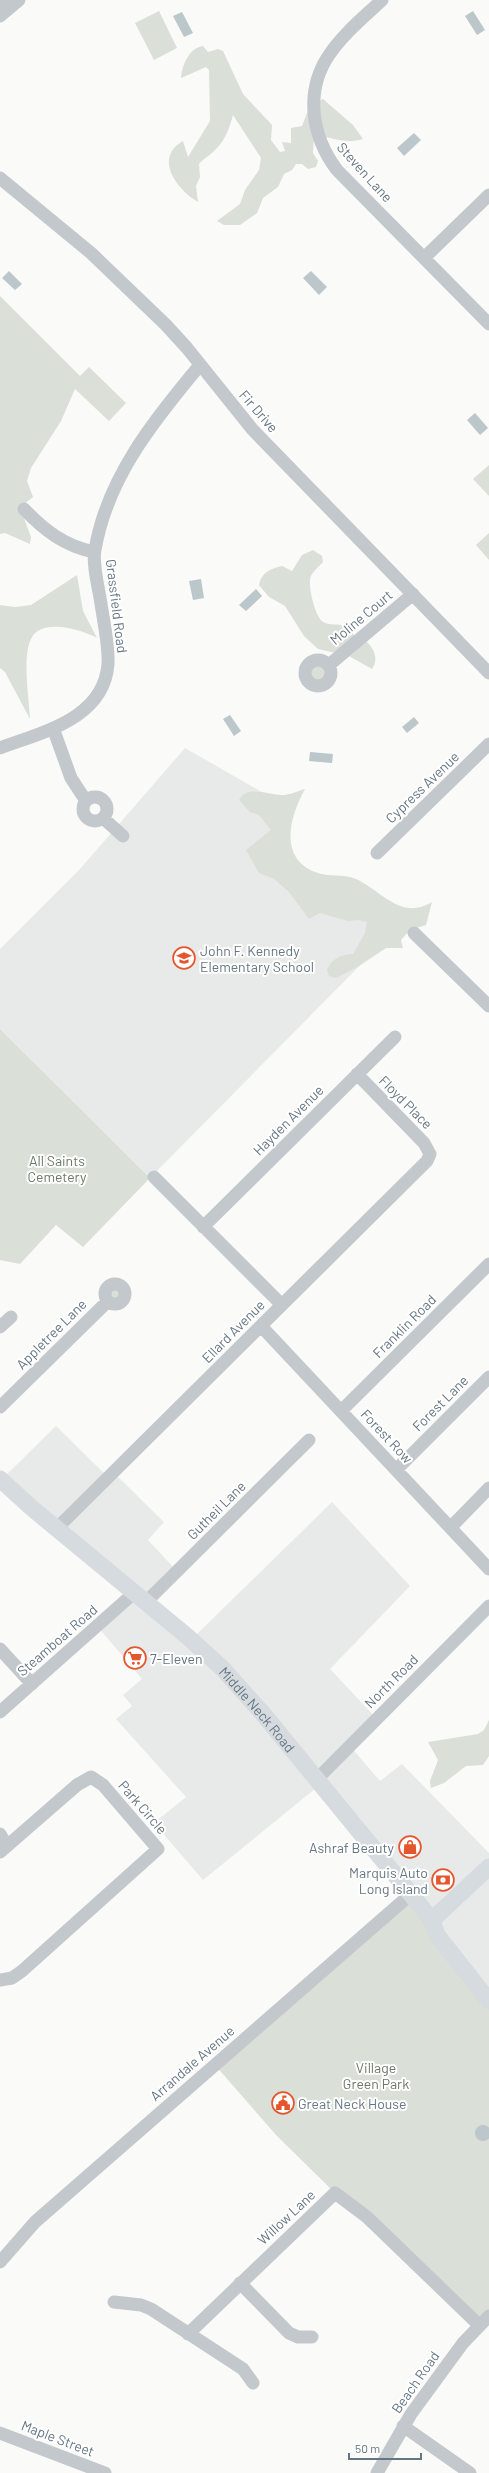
<svg xmlns="http://www.w3.org/2000/svg" width="489" height="2473" font-family="Barlow,sans-serif">
<style>
.built{fill:#e8e9e9}
.green{fill:#dadfd7}
.water{fill:#bbc7cb}
.lines{fill:none;stroke-linecap:round;stroke-linejoin:round}
.minor{stroke:#c3c8cc;stroke-width:13}
.major{stroke:#d6dbdf;stroke-width:17}
.labels{text-anchor:middle;dominant-baseline:central;stroke-width:4;stroke-linejoin:round;paint-order:stroke}
.street-label{font-size:14px;fill:#657683;stroke:#fff}
.poi-label{font-size:14px;fill:#657683;stroke:#fff;text-anchor:start}
.park-label{font-size:14px;fill:#687a64;stroke:#fff}
</style>
<rect width="100%" height="100%" fill="#fafaf8"/>
<!-- built -->
<path class="built" d="M185 748 286 806 270 849 391 934 150 1178 0 1029V949L80 869Z
M56 1426 108 1477 113 1472 164 1522 148 1540 177 1571 146 1602 192 1639 332 1502 410 1586 330 1669 377 1719 350 1746 380 1781 402 1764 489 1853V1991L321 1784 203 1880 154 1823 186 1797 116 1719 132 1706 123 1695 142 1679 97 1626 134 1593 1 1480Z"/>
<!-- green -->
<path class="green" d="M159 11 177 48 154 60 135 23Z
M203 46 208 52 218 49 223 51 243 94 272 125 271 140 280 152 285 151 282 142 291 143V128L302 126 310 105 323 99 353 125 363 139C343 145 332 136 314 136L313 153 318 161 316 167 308 169 302 164H296L292 170 284 174 278 187 263 198 257 213 240 225H224L217 221 240 204 245 190 259 170 261 158 233 115C229 129 225 141 214 151 209 156 203 159 199 164L200 177 196 186 198 202C177 190 153 158 183 141L188 157 210 121 209 70 206 67 181 78C182 65 189 48 203 46Z
M0 296 80 376 89 367 126 403 109 421 75 389 61 421 31 468 27 481 33 497 23 505 21 510 31 537 30 544 5 533 0 534Z
M489 465V496L473 479Z
M489 533V560L476 545Z
M313 550 322 556 323 562C319 567 313 571 311 576 307 584 315 617 323 622 330 626 337 623 344 626 355 632 351 637 366 641 374 649 379 658 372 669L349 656 318 649 304 636 285 606 269 597 259 585C261 573 271 568 282 566L292 571 302 555Z
M77 575 83 611 97 638C82 630 41 617 31 639 22 657 29 698 30 719L5 672 0 668V605L15 607 31 605Z
M307 673a11 11 0 1 1 22 0a11 11 0 1 1-22 0Z
M305 789C290 816 278 857 315 872 329 878 342 873 356 879 382 891 401 921 432 902L426 925 410 930 401 940 403 948H386L359 966 336 978 329 976 327 970C332 959 341 954 353 954L365 933 367 922 358 920 348 921 320 913 309 919 289 892 274 879 259 873 246 850 271 830 259 815 250 812 239 800C247 784 270 796 283 795 290 795 298 791 305 789Z
M0 1029 150 1178 83 1247 56 1225 20 1264 0 1260Z
M107 1294a8 8 0 1 1 16 0a8 8 0 1 1-16 0Z
M489 1720V1756L483 1765 466 1766 444 1783 431 1788 430 1781 438 1760 428 1742 478 1734 484 1730Z
M411 1894 489 1991V2318L479 2326 335 2193 276 2135 215 2065Z"/>
<!-- water -->
<path class="water" d="M473 11 485 30 477 35 465 16Z
M182 12 193 33 184 37 173 16Z
M414 133 421 140 404 156 397 148Z
M9 271 22 284 15 290 2 278Z
M311 271 327 287 319 295 303 278Z
M475 413 488 428 480 435 467 420Z
M201 579 204 598 193 600 189 581Z
M256 589 262 596 246 611 239 605Z
M230 715 241 731 234 736 223 719Z
M414 717 419 723 407 733 402 727Z
M310 752 333 754 332 763 309 761Z
M475 2133a8 8 0 1 1 16 0a8 8 0 1 1-16 0Z"/>
<g class="lines">
<!-- minor -->
<path class="minor" d="M382 0C364 17 343 34 329 55 304 92 312 137 337 170L489 324
M0 4 2 0
M0 16 19 0
M0 178 91 253 166 325 187 348 252 429 489 673
M424 258 489 195
M24 509C45 531 65 546 94 552
M305 673a13 13 0 1 1 26 0a13 13 0 1 1-26 0Z
M329 665 413 594
M53 728 71 778 86 801
M0 748C42 732 104 719 108 664 109 645 104 624 101 604 99 589 92 564 95 550 107 478 154 420 200 365
M83 809a12 12 0 1 1 24 0a12 12 0 1 1-24 0Z
M103 818 123 836
M377 853 489 744
M414 933 489 1006
M154 1177 282 1305
M203 1227 395 1037
M105 1294a10 10 0 1 1 20 0a10 10 0 1 1-20 0Z
M261 1326 489 1569
M0 1327 11 1317
M0 1407 108 1301
M342 1410 489 1264
M397 1469 489 1377
M451 1527 489 1488
M56 1529 427 1161 430 1154 424 1143 357 1074
M146 1602 309 1440
M0 1649 32 1684
M0 1712 134 1593
M317 1779 489 1606
M0 1834 7 1846
M0 1852 77 1785 91 1777 103 1785 158 1849 22 1971 12 1978 0 1980
M0 2262 35 2222 411 1894
M240 2283 289 2333 298 2337H312
M114 2302 141 2305 151 2309 243 2369 253 2383
M188 2334 335 2193 367 2217 479 2325
M403 2426 470 2473
M0 2433 105 2473
M377 2473 411 2414 463 2343 489 2316"/>
<!-- major -->
<g class="major">
<path id="s1" d="M0 1479 33 1509 188 1637 222 1668 264 1715 432 1920 437 1935 489 2001"/>
<path d="M432 1920 489 1867"/>
</g>
</g>
<!-- icons -->
<defs>
<g id="school-ring" transform="scale(1.15)"><circle r="9.5" fill="#fff" stroke="#e4572e" stroke-width="1.5"/><path d="M0-5L7-2L0 1L-7-2ZM-4 1L0 2.5L4 1V4Q0 6-4 4Z" fill="#e4572e"/></g>
<g id="supermarket-ring" transform="scale(1.15)"><circle r="9.5" fill="#fff" stroke="#e4572e" stroke-width="1.5"/><path d="M-6-5.5h2.5l.6 2H6L4.5 2H-2.5L-4.4-4H-6ZM-1.5 3.2a1.3 1.3 0 1 0 .1 0ZM3 3.2a1.3 1.3 0 1 0 .1 0Z" fill="#e4572e"/></g>
<g id="shop-ring" transform="scale(1.15)"><circle r="9.5" fill="#fff" stroke="#e4572e" stroke-width="1.5"/><path d="M-5-2.5h2.3a2.7 3.5 0 0 1 5.4 0H5L5.5 6h-11ZM-1.5-2.5h3a1.5 2.3 0 0 0-3 0Z" fill="#e4572e"/></g>
<g id="bank-ring" transform="scale(1.15)"><circle r="9.5" fill="#fff" stroke="#e4572e" stroke-width="1.5"/><path d="M-6-4H6V4H-6ZM0-2.3a2.3 2.3 0 1 0 0 4.6a2.3 2.3 0 1 0 0-4.6Z" fill="#e4572e"/></g>
<g id="civic-ring" transform="scale(1.15)"><circle r="9.5" fill="#fff" stroke="#e4572e" stroke-width="1.5"/><path d="M-.6-6.5H3V-4.5H.6V-3L4-1V1h2V6H-6V1h2V-1L-.6-3ZM-1.2 2.5V6h2.4V2.5Z" fill="#e4572e"/></g>
</defs>
<g fill-rule="evenodd">
<use href="#school-ring" x="184" y="958"/>
<use href="#supermarket-ring" x="135" y="1658"/>
<use href="#shop-ring" x="410" y="1847"/>
<use href="#bank-ring" x="443" y="1880"/>
<use href="#civic-ring" x="283" y="2103"/>
</g>
<g class="labels">
<!-- street labels -->
<g class="street-label">
<text transform="translate(365 172) rotate(48)">Steven Lane</text>
<text transform="translate(259 411) rotate(49)">Fir Drive</text>
<text transform="translate(117 606) rotate(83)">Grassfield Road</text>
<text transform="translate(361 617) rotate(-40)">Moline Court</text>
<text transform="translate(422 787) rotate(-44)">Cypress Avenue</text>
<text transform="translate(406 1102) rotate(45)">Floyd Place</text>
<text transform="translate(288 1120) rotate(-45)">Hayden Avenue</text>
<text transform="translate(404 1326) rotate(-45)">Franklin Road</text>
<text transform="translate(233 1331) rotate(-45)">Ellard Avenue</text>
<text transform="translate(51 1334) rotate(-45)">Appletree Lane</text>
<text transform="translate(440 1403) rotate(-45)">Forest Lane</text>
<text transform="translate(387 1436) rotate(47)">Forest Row</text>
<text transform="translate(216 1510) rotate(-45)">Gutheil Lane</text>
<text transform="translate(57 1640) rotate(-41)">Steamboat Road</text>
<text transform="translate(391 1681) rotate(-45)">North Road</text>
<text stroke="none"><textPath href="#s1" startOffset="346">Middle Neck Road</textPath></text>
<text transform="translate(143 1807) rotate(49)">Park Circle</text>
<text transform="translate(192 2063) rotate(-41)">Arrandale Avenue</text>
<text transform="translate(286 2217) rotate(-43)">Willow Lane</text>
<text transform="translate(415 2382) rotate(-55)">Beach Road</text>
<text transform="translate(58 2438) rotate(21)">Maple Street</text>
</g>
<!-- poi labels -->
<g class="poi-label">
<text x="200" y="950">John F. Kennedy<tspan x="200" dy="16">Elementary School</tspan></text>
<text x="150" y="1658">7-Eleven</text>
<text x="394" y="1847" text-anchor="end">Ashraf Beauty</text>
<text x="428" y="1872" text-anchor="end">Marquis Auto<tspan x="428" dy="16">Long Island</tspan></text>
<text x="298" y="2103">Great Neck House</text>
</g>
<!-- park labels -->
<g class="park-label">
<text x="57" y="1160">All Saints<tspan x="57" dy="16">Cemetery</tspan></text>
<text x="376" y="2067">Village<tspan x="376" dy="16">Green Park</tspan></text>
</g>
</g>
<!-- scale -->
<path d="M349 2453v6h72v-6" fill="none" stroke="#657683" stroke-width="2"/>
<text x="355" y="2453" font-size="12" fill="#657683" stroke="#ffffff" stroke-width="3" paint-order="stroke">50 m</text>
</svg>
